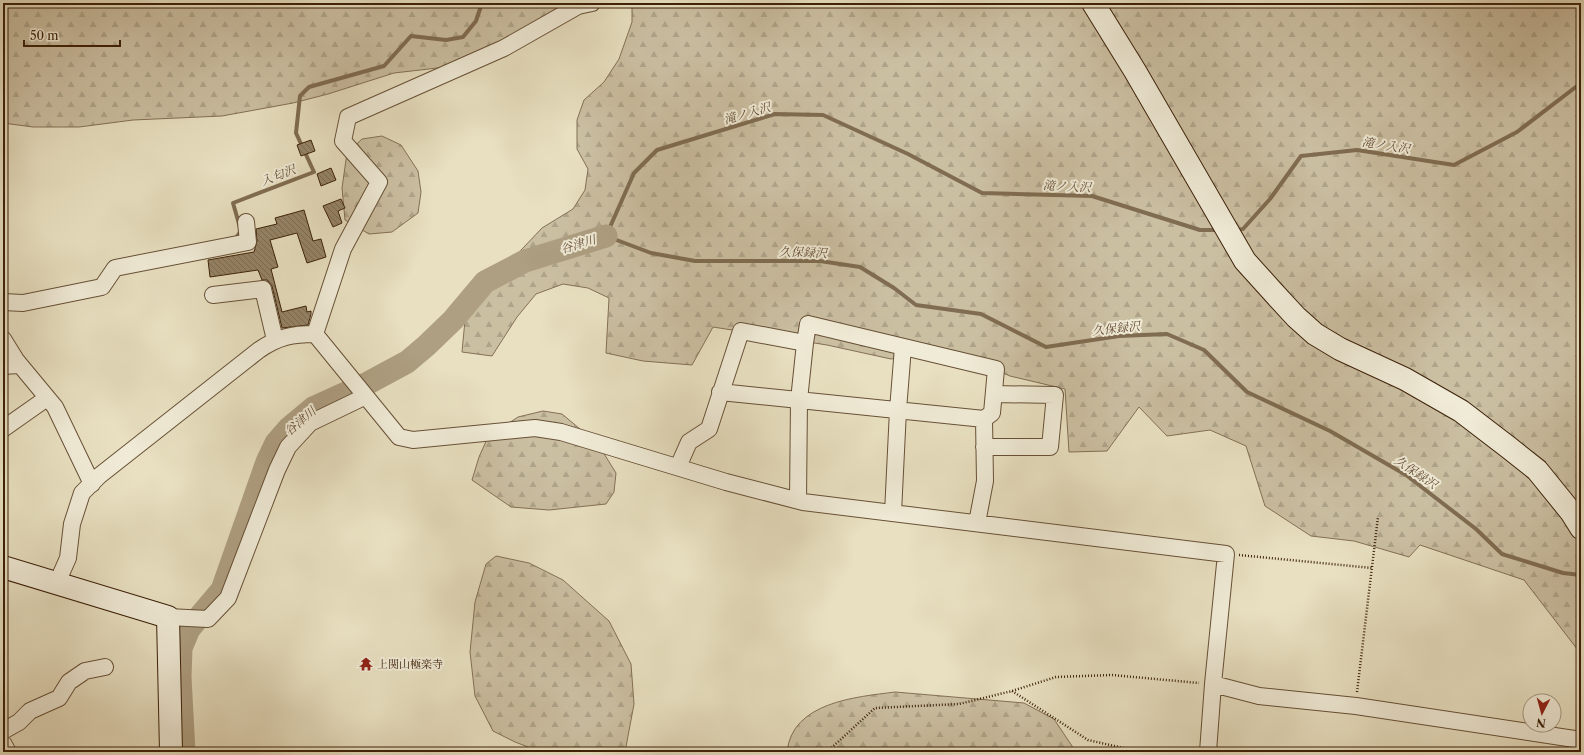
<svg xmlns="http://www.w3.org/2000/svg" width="1584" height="755" font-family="'Libre Caslon Text','Noto Serif JP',serif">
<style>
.forest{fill:url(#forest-firs);stroke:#847055}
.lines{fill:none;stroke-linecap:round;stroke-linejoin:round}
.stream{stroke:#806c51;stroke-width:4}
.river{stroke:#ae9f82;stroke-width:23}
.building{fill:url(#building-back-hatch);stroke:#3c2008}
.street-casing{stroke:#675036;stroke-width:18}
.secondary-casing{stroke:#3c2008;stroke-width:24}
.path{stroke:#3c2008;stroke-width:2.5;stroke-dasharray:1 2;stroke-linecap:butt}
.street{stroke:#f0ebd7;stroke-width:16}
.secondary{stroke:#f0ebd7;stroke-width:22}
.labels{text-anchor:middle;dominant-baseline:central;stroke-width:4;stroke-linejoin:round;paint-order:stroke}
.poi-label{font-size:11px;fill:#3c2008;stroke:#f0ebd7;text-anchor:start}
.water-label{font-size:12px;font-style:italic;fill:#644c33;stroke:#f0ebd7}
</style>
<defs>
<pattern id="forest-firs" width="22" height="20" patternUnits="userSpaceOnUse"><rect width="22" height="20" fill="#cbbfa2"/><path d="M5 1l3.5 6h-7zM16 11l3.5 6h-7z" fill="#afa48a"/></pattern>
<pattern id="building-back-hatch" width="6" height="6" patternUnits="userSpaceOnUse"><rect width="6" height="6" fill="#958468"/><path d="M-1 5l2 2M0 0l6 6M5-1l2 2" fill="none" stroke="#7b6c54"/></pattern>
</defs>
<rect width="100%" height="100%" fill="#e8e0c1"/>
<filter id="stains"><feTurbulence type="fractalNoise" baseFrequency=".005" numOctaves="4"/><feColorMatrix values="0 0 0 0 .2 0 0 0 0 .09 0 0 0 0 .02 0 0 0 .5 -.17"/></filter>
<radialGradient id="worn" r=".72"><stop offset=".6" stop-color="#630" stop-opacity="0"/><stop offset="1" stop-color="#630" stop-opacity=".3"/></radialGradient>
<!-- forest -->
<path class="forest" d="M3 3H619L585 9 472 64 394 73 328 94 293 103 222 116 133 120 79 127H33L3 123Z
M632 3H1581V654L1524 580 1420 545 1409 557 1354 541 1311 536 1265 506 1246 446 1210 430 1167 436 1139 407 1107 451 1069 452 1065 389 1010 376 949 350 891 359 827 345 713 327 692 365 643 361 606 353 609 298 588 288 563 284 536 294 517 317 492 356 462 352 465 320 486 287 542 228 573 209 585 190 588 169 577 149V120L584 100 604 82 619 59 632 22Z
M382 136 401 145 418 171 421 192 418 213 392 232 369 234 345 220 342 188 347 153 362 139Z
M543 411 562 414 598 444 616 473 614 492 606 504 549 510 511 507 472 480 479 457 488 437 518 417Z
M496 556 529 563 563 580 609 621 631 664 634 704 625 752H538L536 750 515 742 493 731 475 696 470 652 475 602 486 564Z
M895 692 1024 703 1054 719 1076 752H787C792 702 856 697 895 692Z"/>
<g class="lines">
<!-- stream -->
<path class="stream" d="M1219 230H1200L1092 196 982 193 908 154 823 115 775 114 657 150 634 173 606 236 651 253 695 261H820L860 267 894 288 916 305 981 314 1046 347 1119 336 1167 334 1204 350 1247 392 1330 431 1406 475 1476 529 1502 554 1563 573 1581 575
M1236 230 1243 229 1270 199 1301 156 1357 150 1454 165 1517 132 1581 83
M233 238H236L241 231 233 203 314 172 296 133 300 96 309 87 384 66 411 36 446 40 463 37 476 21 482 3"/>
<!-- river -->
<path class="river" d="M184 752 180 677 181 648 189 629 222 590 267 462 276 443 289 428 313 408 368 383 407 362 426 346 453 320 485 282 525 261 606 236"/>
</g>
<!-- building -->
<path class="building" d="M311 140 315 151 301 156 297 145Z
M331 168 336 180 321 186 317 174Z
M341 199 345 208 338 211 342 223 333 227 323 206Z
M304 210 313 241 321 239 326 257 307 263 297 233 270 240 278 267 271 269 282 312 306 306 307 312 311 311V314L308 325 282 328 272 286 267 280H262L258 270 210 277 208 260 254 252 257 241 256 229 277 224 275 218Z"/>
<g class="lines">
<!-- street casing -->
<g class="street-casing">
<path id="street" d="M213 295 263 289 275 340
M3 302 23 303 102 287 115 268 248 242 246 222
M315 334 343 249 379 182 343 141 348 117 504 48 578 6 592 3
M3 339 16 360 55 407 92 484
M805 343 808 324 996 369 992 413 984 419
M3 366 19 365
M720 392 984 419 985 481 977 523
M3 429 47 398
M984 447H1050L1055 395 994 394
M678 467 689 442 709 429 741 331 805 343 799 400 798 500
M893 513 898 410 903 347
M57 583 68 558 72 524 82 493 99 476 259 350C278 337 292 334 315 334L399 437 413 440 535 428 561 432 726 482 803 502 1226 554 1213 684 1208 752
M168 617 208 619 228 598 277 470 288 447 310 423 364 397
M1213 684 1259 696 1356 706 1581 740
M3 731 19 722 30 711 59 698 69 682 85 671 105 667
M3 743 8 752"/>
</g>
<!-- secondary casing -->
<g class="secondary-casing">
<path id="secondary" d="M1093 3 1135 71 1245 261 1273 292 1296 317 1315 334 1340 349 1405 379 1461 411 1508 447 1537 470 1571 512 1581 528
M3 567 168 617 171 752"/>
</g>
<!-- path -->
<path class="path" d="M1239 555 1372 568
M1012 691 1088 740 1141 752
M1357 692 1378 517
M827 752 875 708 959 704 1012 691 1056 677 1112 675 1199 683"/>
<!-- street -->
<use href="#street" class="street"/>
<!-- secondary -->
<use href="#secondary" class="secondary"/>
</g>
<!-- icons -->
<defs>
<g id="temple-bare" transform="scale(1.08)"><path d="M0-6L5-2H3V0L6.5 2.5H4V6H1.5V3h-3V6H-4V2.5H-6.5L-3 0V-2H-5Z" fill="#8f2418" stroke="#f0ebd7" stroke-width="2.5" paint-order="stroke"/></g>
</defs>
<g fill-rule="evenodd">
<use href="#temple-bare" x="366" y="664"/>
</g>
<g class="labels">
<!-- poi labels -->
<g class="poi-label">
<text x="377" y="664">上関山極楽寺</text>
</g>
<!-- water labels -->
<g class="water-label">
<text transform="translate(747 113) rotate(-16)">滝ノ入沢</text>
<text transform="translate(1386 145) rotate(9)">滝ノ入沢</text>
<text transform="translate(278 175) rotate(-21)">入匂沢</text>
<text transform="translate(1067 186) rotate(3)">滝ノ入沢</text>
<text transform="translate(578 244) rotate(-17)">谷津川</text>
<text transform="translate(803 252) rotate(2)">久保録沢</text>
<text transform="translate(1116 328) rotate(-6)">久保録沢</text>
<text transform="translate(300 421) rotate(-41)">谷津川</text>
<text transform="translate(1416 472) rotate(34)">久保録沢</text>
</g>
</g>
<!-- margin -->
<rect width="1584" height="755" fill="none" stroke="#e8e0c1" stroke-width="16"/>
<rect x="4" y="4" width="1576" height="747" fill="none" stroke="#3c2008" stroke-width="2"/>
<rect x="8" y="8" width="1568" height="739" fill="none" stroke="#3c2008"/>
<!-- north arrow -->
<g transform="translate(1542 713) rotate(186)"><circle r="19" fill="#f0ebd7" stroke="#a89a84"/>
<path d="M0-3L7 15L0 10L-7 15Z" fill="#8f2418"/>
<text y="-6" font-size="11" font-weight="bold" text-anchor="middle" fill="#3c2008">N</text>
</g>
<!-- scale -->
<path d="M24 40v6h96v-6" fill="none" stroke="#3c2008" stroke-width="2"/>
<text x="30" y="40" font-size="12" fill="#3c2008" stroke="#f0ebd7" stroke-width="3" paint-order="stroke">50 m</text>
<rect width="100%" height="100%" filter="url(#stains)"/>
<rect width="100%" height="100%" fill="url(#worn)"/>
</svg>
